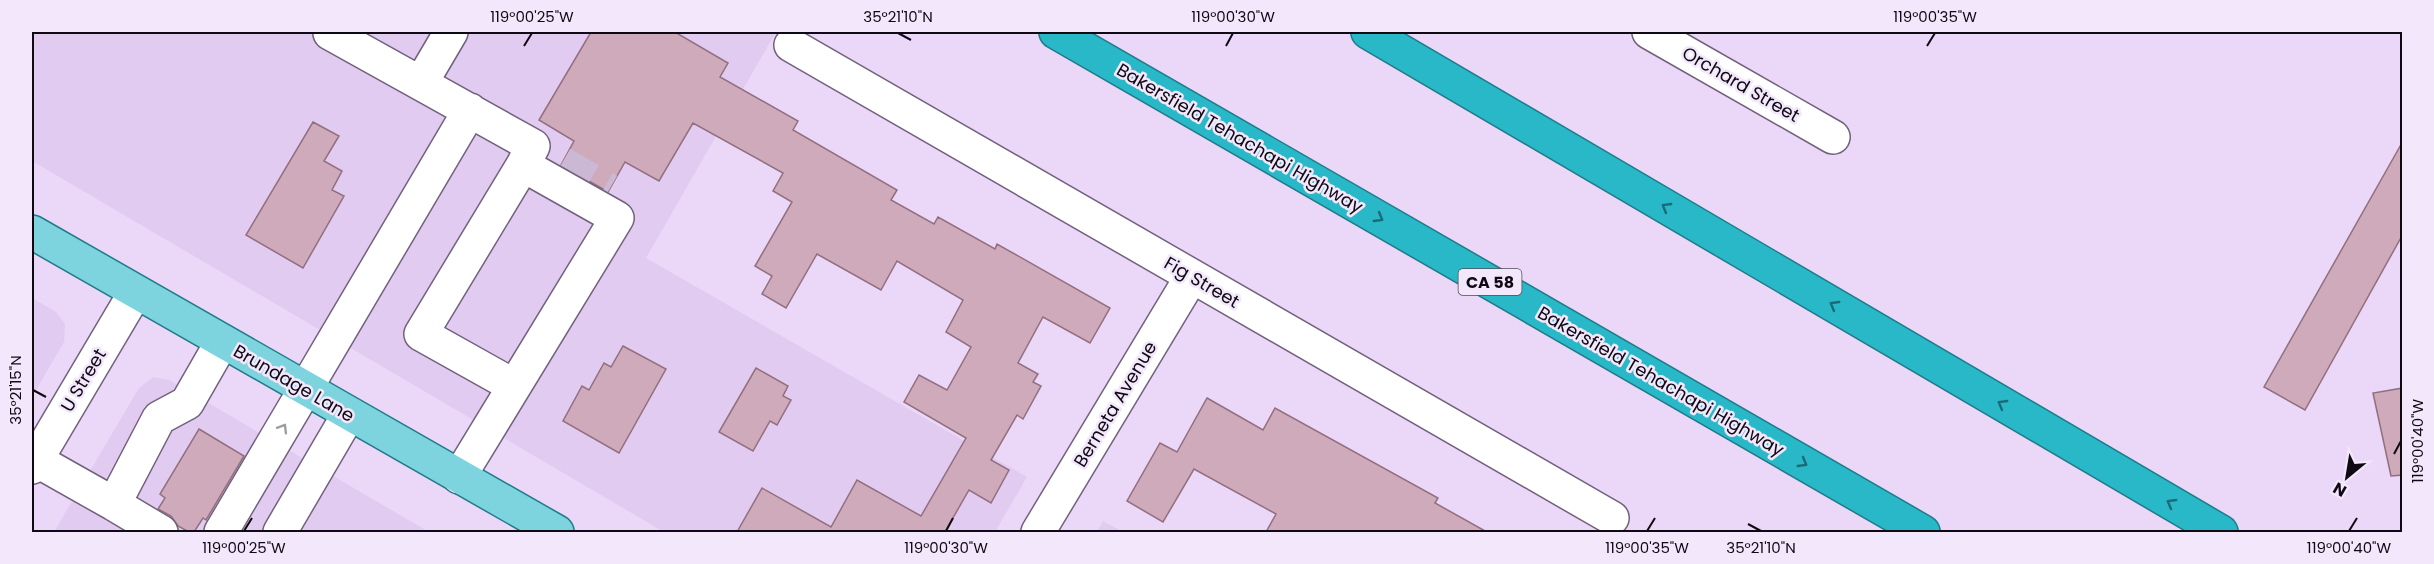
<svg xmlns="http://www.w3.org/2000/svg" width="2434" height="564" font-family="Poppins,sans-serif">
<style>
.built{fill:#e2cbf1}
.building{fill:#ceaabb;stroke:#916f7f;stroke-width:1.5}
.lines{fill:none;stroke-linecap:round;stroke-linejoin:round}
.minor-tunnel{stroke:#cab8d5;stroke-width:33;stroke-dasharray:33 16;stroke-linecap:butt}
.minor-casing{stroke:#72617d;stroke-width:36}
.major-casing{stroke:#1f7b89;stroke-width:36}
.highway-casing{stroke:#1f7b89;stroke-width:36}
.minor{stroke:#fff;stroke-width:33}
.major{stroke:#7ed4de;stroke-width:33}
.highway{stroke:#28b8c8;stroke-width:33}
.oneway{stroke:#1d6977}
.oneway2{stroke:#9f9da1}
.ticks{fill:none;stroke:#0f0913;stroke-width:2}
.labels{text-anchor:middle;dominant-baseline:central;stroke-width:5;stroke-linejoin:round;paint-order:stroke}
.shield{fill:#f3e8fb;stroke:#534c59;stroke-width:1.5}
.shield-label{font-size:16px;font-weight:bold;fill:#0f0913}
.street-label{font-size:18px;fill:#0f0913;stroke:#f3e8fb}
.neatline{fill:none;stroke:#0f0913;stroke-width:2}
.ticks-label{font-size:15px;text-anchor:middle;fill:#0f0913}
</style>
<rect width="100%" height="100%" fill="#ebd7f7"/>
<!-- built -->
<path class="built" d="M32 32H776L646 258 1027 477 995 532H664L32 161Z
M32 298 56 312 65 324 64 342 32 397Z
M153 377 169 380 429 532H54L139 388Z
M1103 521 1123 532H1097Z"/>
<!-- building -->
<path class="building" d="M591 32H675L728 63 720 77 798 121 793 130 897 190 891 200 934 224 938 217 995 249 997 244 1110 308 1090 343 1043 317 1018 363 1038 374 1033 382 1041 386 1023 419 1017 415 991 460 1009 470 991 503 969 490 946 530 951 532H737L762 488 831 527 857 480 921 516 966 438 904 402 919 375 947 390 971 347 946 332 963 300 897 261 881 290 817 254 786 308 762 294 772 276 755 266 792 202 773 191 783 173 693 123 659 181 625 162 608 192 561 165 574 141 539 120Z
M313 122 339 136 324 161 342 171 332 190 344 196 303 268 246 235Z
M2403 141V234L2305 410 2264 387Z
M623 346 666 369 619 453 563 421 582 386 589 390 604 363 611 367Z
M756 368 788 386 783 396 791 400 777 425 770 421 753 451 719 432Z
M2403 388V475L2391 476 2373 393Z
M1207 398 1263 430 1275 408 1438 498 1435 503 1487 532H1266L1276 514 1194 469 1163 522 1127 501 1160 443 1177 452Z
M199 429 244 456 206 520 203 518 194 532H189L178 526 171 516 158 509 165 498 160 494Z"/>
<g class="lines">
<!-- minor-tunnel -->
<path class="minor-tunnel" d="M562 163 609 190"/>
<!-- minor casing -->
<g class="minor-casing">
<path id="minor" d="M331 32 330 33 533 146 523 165
M1649 32 1833 137
M791 45 1612 518
M421 83 451 32
M36 460 114 504 159 418 187 403 222 342
M32 467 135 293
M459 477 617 218 523 165 421 334 514 386
M114 504 161 532
M221 532 470 110
M280 532 349 414
M1038 532 1192 276"/>
</g>
<!-- major casing -->
<g class="major-casing">
<path id="major" d="M32 232 557 532"/>
</g>
<!-- highway casing -->
<g class="highway-casing">
<path id="highway" d="M1056 32 1923 532
M1368 32 2221 532"/>
</g>
<!-- minor -->
<use href="#minor" class="minor"/>
<!-- major -->
<use href="#major" class="major"/>
<!-- highway -->
<use href="#highway" class="highway"/>
</g>
<!-- one-way arrows -->
<defs><path id="oneway-chevron" d="M-2-3.5L2.5 0L-2 3.5" fill="none" stroke-width="1.6" stroke-linecap="round" stroke-linejoin="round" transform="scale(1.5)"/></defs>
<g class="oneway">
<use href="#oneway-chevron" transform="translate(1666 207) rotate(-150)"/>
<use href="#oneway-chevron" transform="translate(1379 218) rotate(30)"/>
<use href="#oneway-chevron" transform="translate(1834 305) rotate(-150)"/>
<use href="#oneway-chevron" transform="translate(2002 404) rotate(-150)"/>
<use href="#oneway-chevron" transform="translate(1803 463) rotate(30)"/>
<use href="#oneway-chevron" transform="translate(2171 503) rotate(-150)"/>
</g>
<use class="oneway2" href="#oneway-chevron" transform="translate(283 428) rotate(-59)"/>
<!-- ticks -->
<path class="ticks" d="M898 33 911 40M524 46 532 33M1226 46 1233 33M1927 46 1935 33M33 390 46 397M2394 454 2401 441M1748 524 1761 531M244 531 252 518M946 531 953 518M1647 531 1655 518M2349 531 2357 518"/>
<g class="labels">
<!-- shield labels -->
<rect class="shield" x="1458.5" y="269" width="63" height="26" rx="4.5"/>
<g class="shield-label">
<text x="1490" y="282">CA 58</text>
</g>
<!-- street labels -->
<g class="street-label">
<text transform="translate(1741 84) rotate(30)">Orchard Street</text>
<text transform="translate(1240 138) rotate(30)">Bakersfield Tehachapi Highway</text>
<text transform="translate(1202 282) rotate(30)">Fig Street</text>
<text transform="translate(83 380) rotate(-59)">U Street</text>
<text transform="translate(1661 381) rotate(30)">Bakersfield Tehachapi Highway</text>
<text transform="translate(294 383) rotate(30)">Brundage Lane</text>
<text transform="translate(1115 404) rotate(-59)">Berneta Avenue</text>
</g>
</g>
<!-- border -->
<rect width="2434" height="564" fill="none" stroke="#f3e8fb" stroke-width="66"/>
<!-- north arrow -->
<g transform="translate(2347 477) rotate(210)" stroke="#f3e8fb" stroke-width="4.5" paint-order="stroke">
<path d="M0-4.5L10 22L0 15L-10 22Z" fill="#0f0913"/>
<text y="-9" font-size="16" font-weight="bold" text-anchor="middle" fill="#0f0913">N</text>
</g>
<rect x="33" y="33" width="2368" height="498" class="neatline"/>
<g class="ticks-label">
<text x="532" y="22">119°00'25"W</text>
<text x="898" y="22">35°21'10"N</text>
<text x="1233" y="22">119°00'30"W</text>
<text x="1935" y="22">119°00'35"W</text>
<text transform="translate(16 390) rotate(-90)" y="5">35°21'15"N</text>
<text transform="translate(2418 441) rotate(-90)" y="5">119°00'40"W</text>
<text x="244" y="553">119°00'25"W</text>
<text x="946" y="553">119°00'30"W</text>
<text x="1647" y="553">119°00'35"W</text>
<text x="1761" y="553">35°21'10"N</text>
<text x="2349" y="553">119°00'40"W</text>
</g>
</svg>
